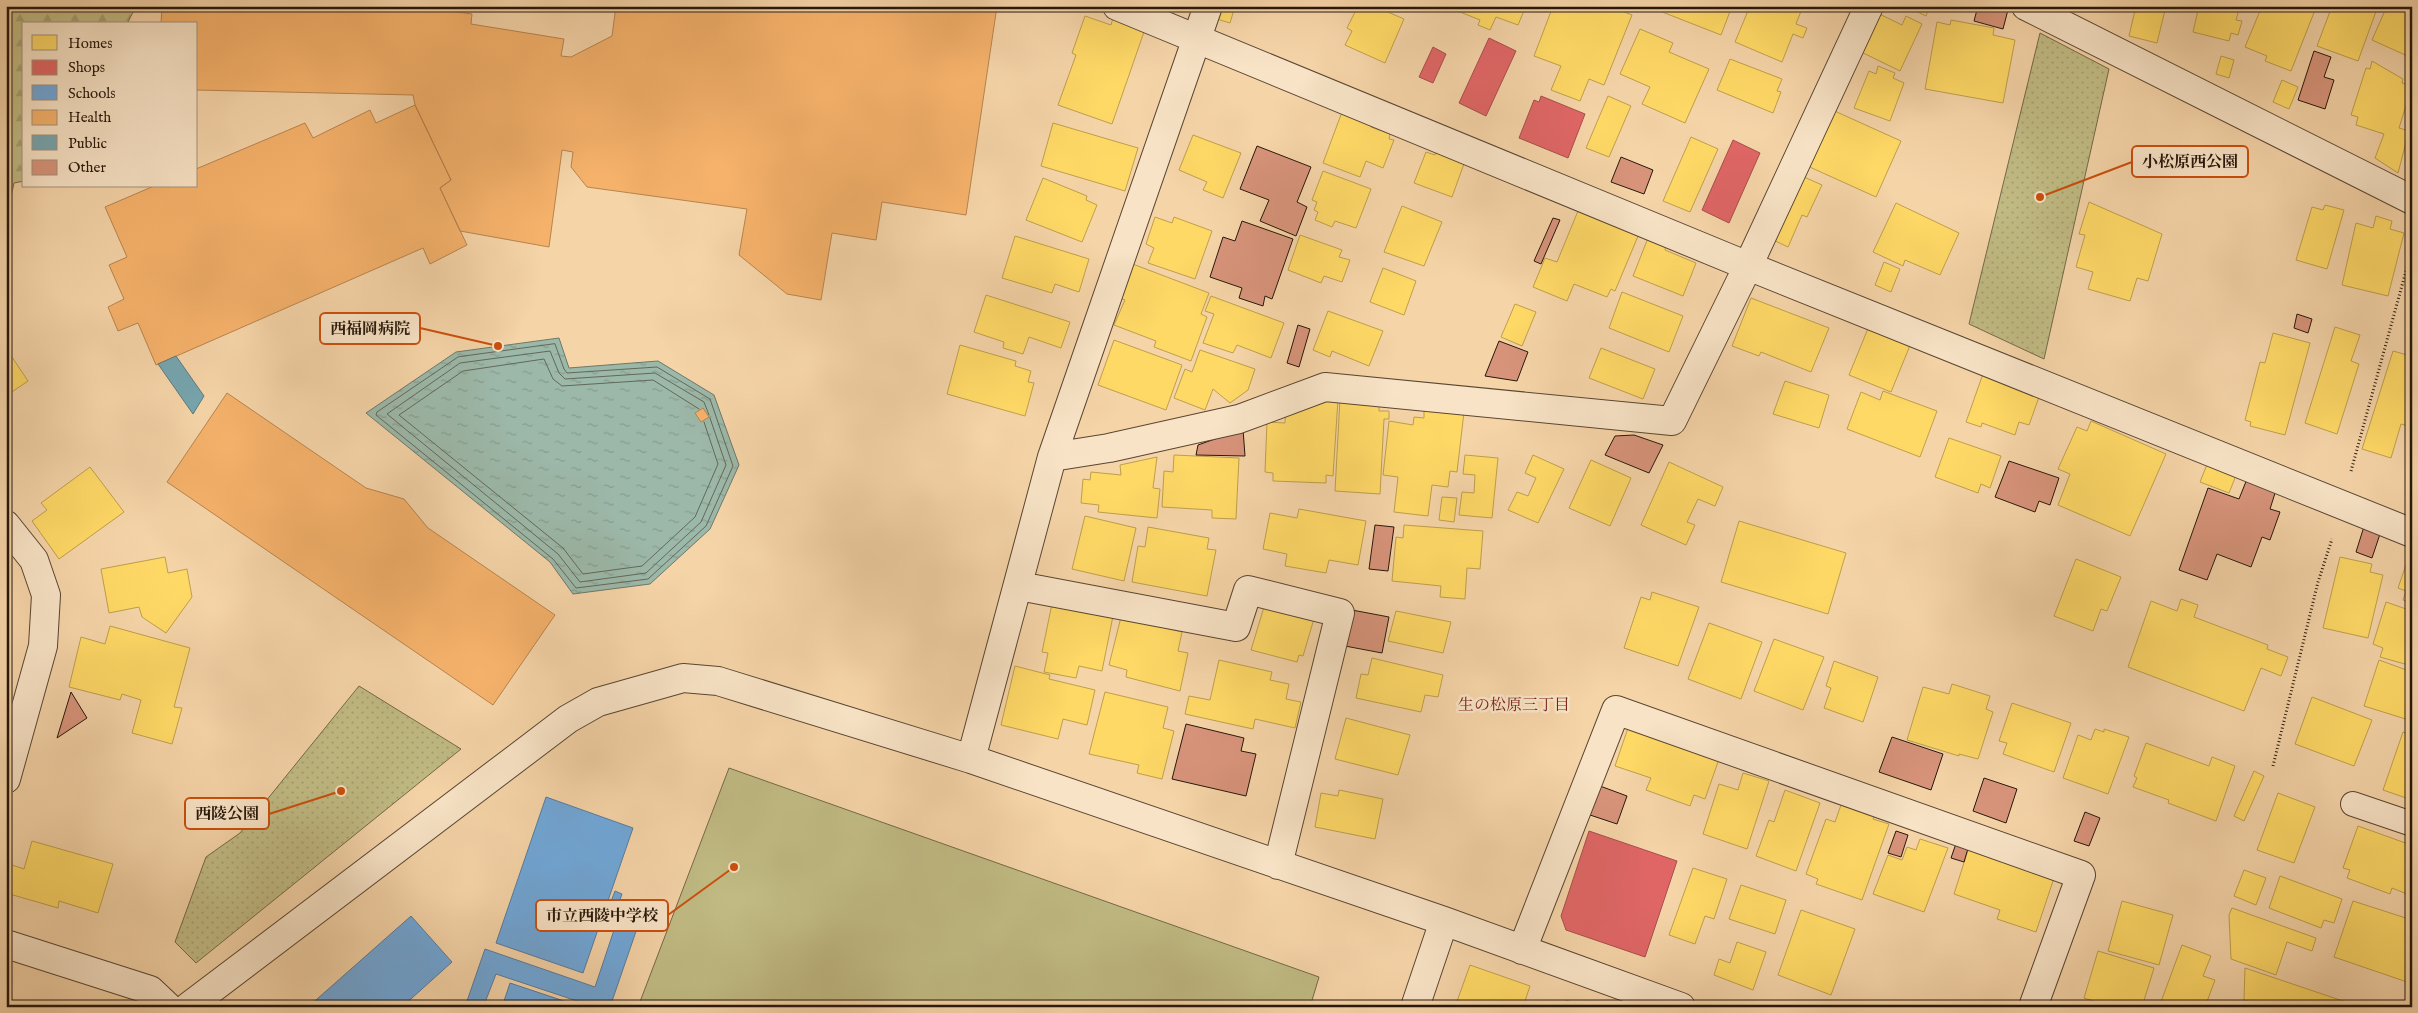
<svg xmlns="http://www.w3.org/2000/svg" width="2418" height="1013" font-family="'IM FELL English','Noto Serif JP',serif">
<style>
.grass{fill:#c1bb84;stroke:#746948}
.forest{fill:url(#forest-firs);stroke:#746948}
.park{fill:url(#park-dots);stroke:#746948}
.water{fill:url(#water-ripples);stroke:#6d786a}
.homes{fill:#ffd966;stroke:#be9f4b}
.shops{fill:#e06666;stroke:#a84e4b}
.schools{fill:#6fa8dc;stroke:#597c9d}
.health{fill:#f6b26b;stroke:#b8844e}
.public{fill:#76a5af;stroke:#5e7a7e}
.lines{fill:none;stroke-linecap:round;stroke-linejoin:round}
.shore{stroke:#62685a;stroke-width:1}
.building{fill:#d8947b;stroke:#27170b}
.service-casing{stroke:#5a4632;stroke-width:26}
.minor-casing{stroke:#5a4632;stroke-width:30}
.path{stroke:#27170b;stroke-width:3;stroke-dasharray:1 2.5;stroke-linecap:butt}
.service{stroke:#f8e3c6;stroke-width:24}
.minor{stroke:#f8e3c6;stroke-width:28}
.labels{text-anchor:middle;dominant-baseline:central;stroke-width:5;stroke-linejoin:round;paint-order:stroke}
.neighbourhood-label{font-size:16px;fill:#7a1f14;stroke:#f8e3c6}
.leader{fill:none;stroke:#cb4f0c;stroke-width:2}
.callout-dot{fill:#cb4f0c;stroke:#f8e3c6;stroke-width:2}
.callout{fill:#f8e3c6;stroke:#cb4f0c;stroke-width:2}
.callout-label{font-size:16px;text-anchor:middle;font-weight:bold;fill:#27170b}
</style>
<defs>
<pattern id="forest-firs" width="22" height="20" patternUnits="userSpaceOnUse" patternTransform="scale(1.25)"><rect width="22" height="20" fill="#c1bb84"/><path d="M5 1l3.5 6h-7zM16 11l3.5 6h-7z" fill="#a6a071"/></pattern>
<pattern id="park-dots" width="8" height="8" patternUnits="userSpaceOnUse" patternTransform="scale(1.25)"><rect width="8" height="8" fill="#c1bb84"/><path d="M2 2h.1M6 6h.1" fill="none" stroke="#a6a071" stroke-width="1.8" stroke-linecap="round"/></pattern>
<pattern id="water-ripples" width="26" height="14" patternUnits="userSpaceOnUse" patternTransform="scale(1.25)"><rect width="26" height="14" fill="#9cb8a9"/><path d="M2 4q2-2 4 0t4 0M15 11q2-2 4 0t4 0" fill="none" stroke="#869d90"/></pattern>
</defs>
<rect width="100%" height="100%" fill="#f5d4a8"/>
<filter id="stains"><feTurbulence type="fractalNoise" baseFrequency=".004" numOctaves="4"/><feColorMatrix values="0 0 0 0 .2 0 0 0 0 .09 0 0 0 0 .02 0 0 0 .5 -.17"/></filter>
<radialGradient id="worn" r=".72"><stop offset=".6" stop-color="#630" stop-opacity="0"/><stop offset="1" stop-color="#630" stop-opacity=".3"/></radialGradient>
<!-- grass -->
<path class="grass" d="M729 768 1319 977 1310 1007H638Z"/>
<!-- forest -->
<path class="forest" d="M6 6H136L127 24H24V181L14 183 6 220Z"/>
<!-- park -->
<path class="park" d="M2040 33 2109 69 2044 359 1969 324Z
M359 686 461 749 196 963 175 942 206 857 240 833Z"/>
<!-- water -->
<path class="water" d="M559 338 569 368 658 361 714 395 739 465 710 529 650 584 573 594 550 562 366 413 456 352Z"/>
<!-- homes -->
<path class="homes" d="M1210 6H1235L1230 23 1207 16Z
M1368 6H1374L1404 19 1385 63 1345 45 1352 31 1347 28 1357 8 1365 12Z
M1456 6H1526L1518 25 1496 17 1490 30 1478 25 1480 20 1455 10Z
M1553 6H1609L1632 15 1604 85 1589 79 1580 101 1551 90 1561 66 1534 56Z
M1647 6H1732L1721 35Z
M1750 6H1803L1796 24 1807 28 1803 38 1793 34 1782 62 1735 42Z
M1905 6H1930L1926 16Z
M2136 6H2166L2157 43 2129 36Z
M2199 6H2240L2236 20 2242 21 2238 35 2231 33 2229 41 2193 32Z
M2262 6H2309L2315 10 2291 71 2265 61 2267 56 2245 47Z
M2378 6 2358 61 2317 46 2332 6Z
M2387 6H2412V58L2372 40Z
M1869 9 1902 25 1906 16 1922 24 1900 71 1851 47Z
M1085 16 1111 25 1113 18 1145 29 1112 124 1058 105 1076 55 1072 53Z
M1951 20 1994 28 1993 35 2015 40 2003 103 1925 89 1937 22 1950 25Z
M1640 29 1673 43 1669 52 1709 69 1685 123 1642 104 1650 87 1620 74Z
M2221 56 2234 60 2229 78 2216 74Z
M1730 59 1782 79 1777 91 1781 92 1773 113 1717 90Z
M2372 61 2403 79 2402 83 2412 86 2399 128 2409 131 2398 173 2375 158 2384 134 2356 125 2358 117 2351 115 2366 68 2370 69Z
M1878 66 1895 73 1893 78 1904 83 1890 121 1854 108 1869 71 1876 74Z
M2282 80 2298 87 2289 109 2273 102Z
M1608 96 1631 106 1609 157 1586 148Z
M1828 108 1901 141 1876 197 1803 164Z
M1342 112 1372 123 1371 127 1390 134 1389 139 1394 140 1383 168 1366 161 1360 177 1323 163Z
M1053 123 1138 148 1125 191 1041 166Z
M1193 135 1241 153 1223 198 1203 190 1207 182 1179 170Z
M1691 137 1718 149 1690 212 1663 201Z
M1437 150 1465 161 1452 197 1414 183 1426 152 1435 155Z
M1323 171 1371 189 1356 228 1335 221 1332 227 1315 220 1318 212 1314 210 1317 202 1312 200Z
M1795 173 1822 185 1807 217 1802 215 1788 247 1767 237Z
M1043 178 1087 196 1086 200 1097 205 1082 242 1026 220Z
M2089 202 2162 234 2148 281 2137 278 2130 301 2088 289 2093 272 2076 267 2085 235 2079 234Z
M1896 203 1959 233 1940 275 1905 260 1903 266 1873 252Z
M2325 205 2344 210 2327 269 2296 260 2312 207 2323 210Z
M1402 206 1442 222 1424 266 1384 252Z
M1578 211 1641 229 1615 291 1611 289 1607 297 1574 284 1567 301 1533 287 1545 258 1557 262Z
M2376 216 2392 221 2390 229 2404 233 2388 296 2342 285 2356 223 2373 228Z
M1155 217 1172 223 1174 217 1212 231 1195 279 1148 263 1154 248 1146 244Z
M1300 235 1342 250 1339 257 1350 260 1342 282 1324 276 1321 283 1288 270Z
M1015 236 1089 259 1079 292 1055 284 1052 293 1002 278Z
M1648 238 1666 245 1665 250 1696 263 1683 296 1633 276Z
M1884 262 1900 269 1891 292 1875 285Z
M1130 263 1209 293 1201 314 1207 317 1191 361 1154 347 1156 341 1114 325 1125 300 1117 297Z
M1383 268 1416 281 1404 315 1370 302Z
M1622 292 1683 316 1669 352 1609 328Z
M986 295 1070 322 1061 348 1029 337 1023 354 1003 348 1004 342 974 332Z
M1211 296 1284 323 1271 358 1237 345 1233 353 1203 343 1214 314 1205 311Z
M1751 298 1829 328 1811 372 1761 352 1759 356 1732 346Z
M1515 304 1536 312 1522 346 1501 337Z
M1328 311 1383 331 1369 366 1332 351 1330 357 1313 350Z
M1869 326 1911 343 1891 392 1849 375Z
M2335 327 2360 335 2351 361 2359 364 2337 434 2305 423Z
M2273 333 2310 343 2285 435 2250 426 2251 422 2245 420 2260 362 2265 363Z
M1114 340 1182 365 1166 410 1098 385Z
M960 345 1016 361 1015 366 1031 371 1028 382 1034 383 1025 416 947 394Z
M6 348 28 381 6 396Z
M1601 348 1655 369 1643 399 1589 378Z
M1200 350 1255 369 1248 390 1230 403 1213 389 1205 410 1174 398 1185 369 1192 372Z
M2393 351 2411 356 2409 363 2412 364V427L2401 424 2391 458 2362 449Z
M1984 371 2039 397 2029 425 2019 422 2015 435 1982 423 1981 427 1966 422Z
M1785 381 1829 395 1819 428 1773 414Z
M1883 391 1937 411 1920 457 1847 429 1861 392 1880 400Z
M1338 399 1333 476 1326 475V483L1273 481V473L1265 472 1267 422 1285 423 1286 406Z
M1340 399 1369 401V405L1379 406V411H1389V419H1384L1380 494 1335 491Z
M1424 408 1464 412 1457 472 1450 471 1448 487 1432 485 1428 516 1394 512 1398 477 1383 475 1389 421 1413 425 1414 417 1424 418Z
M2091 421 2166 454 2130 536 2058 505 2070 474 2058 469 2077 427 2087 431Z
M1949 438 2001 456 1990 488 1981 484 1978 493 1935 477Z
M1174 455 1239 458 1236 519 1212 518V510L1162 507 1164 471 1173 472Z
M1465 455 1498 458 1492 518 1459 515 1462 492 1474 493 1475 475 1463 474Z
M1533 455 1564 469 1538 523 1508 510 1517 492 1528 496 1536 478 1525 473Z
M1157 457 1153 488 1160 489 1157 518 1098 512 1099 505 1081 503 1083 479 1090 480 1091 472 1121 475 1120 465Z
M1591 460 1631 478 1610 526 1569 508Z
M1669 462 1723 487 1715 506 1698 499 1687 522 1695 525 1686 545 1641 525Z
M2208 462 2237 473 2229 493 2200 482Z
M90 467 124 512 59 559 32 521 47 510 41 503Z
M1442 497 1457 498 1454 522 1439 520Z
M1299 509 1366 521 1358 565 1329 560 1326 573 1285 566 1287 554 1263 549 1270 513 1297 518Z
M1085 516 1136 528 1124 581 1072 569Z
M1739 521 1846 553 1828 614 1721 582Z
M1404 525 1483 531 1480 569 1467 568 1465 599 1440 597 1441 586 1392 581 1396 537 1403 538Z
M1148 527 1209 538 1207 549 1216 550 1207 596 1132 582 1138 546 1145 547Z
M2409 556 2412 557V603L2403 600 2406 591 2398 588Z
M165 557 168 573 187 569 192 597 166 633 142 617 139 607 109 613 101 569Z
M2340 557 2372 564 2370 572 2383 575 2368 638 2323 628Z
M2076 559 2121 577 2107 611 2101 609 2093 631 2054 616Z
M1652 592 1699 607 1678 666 1624 648 1641 597 1650 600Z
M2181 599 2198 605 2194 617 2268 645 2267 649 2288 657 2281 676 2261 668 2244 711 2128 667 2151 601 2177 611Z
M2386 602 2412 611V666L2380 657 2383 648 2373 644Z
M1052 604 1113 616 1102 671 1079 666 1076 678 1044 672 1048 653 1042 652Z
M1264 607 1316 612 1303 656 1299 655 1297 662 1251 650Z
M1396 611 1451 622 1443 653 1388 641Z
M1121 617 1182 632 1178 651 1188 653 1180 691 1126 677 1127 670 1109 665Z
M1709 623 1762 642 1741 699 1688 679Z
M110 626 190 648 174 707 182 708 172 744 132 733 141 700 122 694 120 700 69 687 81 637 105 644Z
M1774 639 1824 657 1803 710 1754 691Z
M1372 658 1443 675 1438 697 1425 695 1421 712 1356 698 1361 674 1368 675Z
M1219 660 1272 672 1270 680 1289 684 1286 699 1301 702 1295 728 1255 719 1253 729 1185 714 1189 696 1210 700Z
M2379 660 2412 672V721L2364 706Z
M1834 661 1878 677 1863 722 1824 708 1831 688 1826 686Z
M1015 666 1050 675 1049 679 1095 690 1087 725 1063 719 1058 739 1001 725Z
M1952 684 1990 696 1986 709 1993 712 1978 759 1959 754V756L1907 740 1923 687 1949 694Z
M1105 692 1168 707 1163 728 1174 731 1162 779 1137 773 1139 765 1089 754Z
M2312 697 2372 720 2354 766 2295 744Z
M2012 703 2071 723 2054 772 2003 754 2007 743 1999 741Z
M1346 718 1410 735 1398 775 1335 759Z
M1628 728 1719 759 1705 799 1694 795 1690 806 1646 790 1651 778 1615 766Z
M2095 729 2104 732V729L2129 737 2108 794 2063 778 2078 735 2091 740Z
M2403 732 2412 735V800L2383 790Z
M2146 743 2209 766 2212 757 2235 766 2216 821 2168 803 2169 800 2133 787 2137 778 2134 776Z
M2254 771 2264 776 2244 821 2234 816Z
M1743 773 1769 781 1747 849 1703 834 1719 784 1738 790Z
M1339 790 1383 799 1375 839 1315 827 1321 793 1338 796Z
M1785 790 1820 803 1796 871 1756 856 1769 820 1774 822Z
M2278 793 2315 807 2294 863 2257 850Z
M1842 802 1875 814 1873 819 1889 824 1862 900 1816 884 1818 879 1806 874 1826 819 1835 822Z
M2358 826 2411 845 2409 852 2412 853V896L2392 888 2390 894 2347 878 2350 870 2343 868Z
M1920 839 1948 848 1924 912 1873 894 1888 855 1902 860 1907 847 1916 850Z
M32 841 113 864 98 913 59 901 58 908 6 893V872L9 864 24 869Z
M1970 844 2057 869 2036 932 1997 919 2000 910 1954 894Z
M1693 868 1727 879 1714 919 1705 916 1695 944 1669 935Z
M2244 870 2266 878 2256 905 2234 896Z
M2280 876 2342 899 2334 923 2324 920 2321 928 2269 908Z
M1741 885 1786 900 1775 934 1729 919Z
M2122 901 2173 915 2159 965 2108 951Z
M2353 901 2412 920V977L2410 983 2334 957Z
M2232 908 2316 938 2312 951 2287 942 2276 975 2231 959 2229 915Z
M1801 910 1855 929 1831 995 1778 975Z
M1737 942 1766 952 1753 990 1714 975 1719 959 1730 963Z
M2182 945 2211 956 2203 976 2215 980 2205 1007H2159Z
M2098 951 2154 968 2142 1007H2112L2084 998Z
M1470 965 1530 986 1523 1007H1455Z
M2245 968 2352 1004 2351 1007H2263L2244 1000Z
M1566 1000 1587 1007H1564Z"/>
<!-- shops -->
<path class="shops" d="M1489 38 1516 51 1486 116 1459 103Z
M1433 47 1446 54 1433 83 1419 77Z
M1541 96 1585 114 1568 158 1519 138 1534 100 1539 102Z
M1733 140 1760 153 1729 223 1702 210Z
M1589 831 1677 861 1645 957 1566 930 1561 916Z"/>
<!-- schools -->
<path class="schools" d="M546 797 633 828 583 973 496 943Z
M615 891 622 894 618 905 642 914 610 1007H595L496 974 484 1005 467 1001 485 949 595 987 616 924 604 920Z
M411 916 452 962 402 1007H308Z
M510 983 582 1007H502Z"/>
<!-- health -->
<path class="health" d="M162 6H410L472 14 471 24 564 39 561 56 571 57 612 36 616 6H997L966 215 882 202 876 240 832 233 821 300 787 294 739 255 747 209 587 187 571 167 573 152 562 150 549 247 460 231 440 188 451 180 415 105 413 95 196 90V24H161Z
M415 105 451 180 440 188 467 245 430 264 423 248 156 365 138 323 118 331 108 307 124 299 109 265 127 257 105 207 154 186H196V169L305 123 313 138 370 110 376 123Z
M227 393 366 488 404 499 428 528 555 615 493 705 167 482Z
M703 408 709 417 701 422 695 413Z"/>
<!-- public -->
<path class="public" d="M176 356 204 396 193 414 158 364Z"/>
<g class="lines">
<!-- shore -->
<path class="shore" d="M555 344 564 369 567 373 657 367 710 399 733 466 706 526 648 579 576 588 553 559 376 415 377 412 458 357Z
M699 409 653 380 562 386 553 379 544 359 463 371 399 415 563 548 583 574 642 566 695 517 718 464 704 422
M709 415 704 402 655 373 565 379 559 373 550 351 460 363 387 414 558 554 580 582 646 573 701 522 726 465 710 418"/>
</g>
<!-- building -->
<path class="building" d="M1978 6H2009L2003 29 1974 21Z
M2314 51 2331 57 2324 77 2334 80 2325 109 2298 100Z
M1257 146 1311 167 1297 202 1307 207 1296 236 1260 221 1269 200 1240 189Z
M1621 157 1653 170 1644 194 1611 182Z
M1553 218 1560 220 1541 264 1534 261Z
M1242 221 1293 239 1272 299 1265 296 1263 306 1239 298 1242 288 1210 277 1223 237 1235 241Z
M2297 314 2312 319 2308 333 2294 328Z
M1298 325 1310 329 1299 367 1287 363Z
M1499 341 1528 352 1517 381 1485 376Z
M1243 429 1245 456 1196 455 1198 445Z
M1634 435 1663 445 1649 473 1605 455 1615 436Z
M2009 461 2059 478 2050 505 2039 501 2035 512 1995 497Z
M2247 479 2276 490 2270 509 2280 512 2270 540 2262 537 2251 567 2217 554 2207 580 2179 570 2208 488 2239 499Z
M2366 520 2383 525 2372 558 2356 552Z
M1375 525 1394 527 1388 571 1369 569Z
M1352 610 1389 617 1382 653 1345 646Z
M71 692 87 718 57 738Z
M1186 724 1244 738 1241 751 1256 754 1246 796 1172 779Z
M1892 737 1943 754 1931 790 1879 772Z
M1984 778 2017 789 2006 823 1973 811Z
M1600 786 1627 796 1617 824 1590 815Z
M2085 812 2100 818 2089 846 2074 841Z
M1896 831 1908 835 1901 857 1888 853Z
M1959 835 1971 838 1964 862 1951 858Z"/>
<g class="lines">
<!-- service casing -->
<g class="service-casing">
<path id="service" d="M2353 804 2412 824"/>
</g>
<!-- minor casing -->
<g class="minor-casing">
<path id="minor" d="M1117 6 1748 266 2412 533
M2026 6 2412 200
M1052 457 1109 448 1239 419 1325 387 1672 421 1748 266 1869 6
M6 525 34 560 46 595 43 646 6 779
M1019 586 1236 627 1248 590 1340 613 1278 865
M971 759 1052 457 1208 6
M6 944 150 990 168 1007
M1522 950 1616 710 2081 875 2033 1007
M188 1007 568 719 598 702 683 678 718 681 971 759 1444 921 1681 1007
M1415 1007 1444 921"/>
</g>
<!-- path -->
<path class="path" d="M2351 471 2412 249
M2273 766 2318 582 2332 539"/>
<!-- service -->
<use href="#service" class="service"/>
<!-- minor -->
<use href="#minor" class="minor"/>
</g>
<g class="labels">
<!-- neighbourhood labels -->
<g class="neighbourhood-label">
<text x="1514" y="706">生の松原三丁目</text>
</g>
</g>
<!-- callouts -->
<path class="leader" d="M2040 197L2132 162M498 346L420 328M341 791L269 814M734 867L668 915"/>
<g class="callout-dot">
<circle cx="2040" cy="197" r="5"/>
<circle cx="498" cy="346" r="5"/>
<circle cx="341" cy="791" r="5"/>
<circle cx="734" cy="867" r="5"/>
</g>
<g class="callout">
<rect x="2132" y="146" width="116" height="31" rx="5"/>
<rect x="320" y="313" width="100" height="31" rx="5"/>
<rect x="185" y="798" width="84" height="31" rx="5"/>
<rect x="536" y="900" width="132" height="31" rx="5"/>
</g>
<g class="callout-label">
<text x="2190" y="167">小松原西公園</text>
<text x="370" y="334">西福岡病院</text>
<text x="227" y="819">西陵公園</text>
<text x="602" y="921">市立西陵中学校</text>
</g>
<!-- margin -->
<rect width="2418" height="1013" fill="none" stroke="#f5d4a8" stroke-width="25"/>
<rect x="8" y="8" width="2403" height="998" fill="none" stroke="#27170b" stroke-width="2.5"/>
<rect x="12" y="12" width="2393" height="988" fill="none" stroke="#27170b"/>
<!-- legend -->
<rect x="22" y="22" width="175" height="165" fill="#f8e3c6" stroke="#a4917b"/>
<rect x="32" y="35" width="25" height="15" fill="#ffd966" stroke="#a4917b"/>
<text x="68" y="48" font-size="15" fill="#27170b">Homes</text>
<rect x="32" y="60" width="25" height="15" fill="#e06666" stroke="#a4917b"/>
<text x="68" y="72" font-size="15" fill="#27170b">Shops</text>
<rect x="32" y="85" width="25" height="15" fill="#6fa8dc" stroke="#a4917b"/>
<text x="68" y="98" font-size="15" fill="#27170b">Schools</text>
<rect x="32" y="110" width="25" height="15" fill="#f6b26b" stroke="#a4917b"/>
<text x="68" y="122" font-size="15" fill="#27170b">Health</text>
<rect x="32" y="135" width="25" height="15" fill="#76a5af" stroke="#a4917b"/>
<text x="68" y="148" font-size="15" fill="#27170b">Public</text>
<rect x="32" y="160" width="25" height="15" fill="#d8947b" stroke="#a4917b"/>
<text x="68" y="172" font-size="15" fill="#27170b">Other</text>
<rect width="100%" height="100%" filter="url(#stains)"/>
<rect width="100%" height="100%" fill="url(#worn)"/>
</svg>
